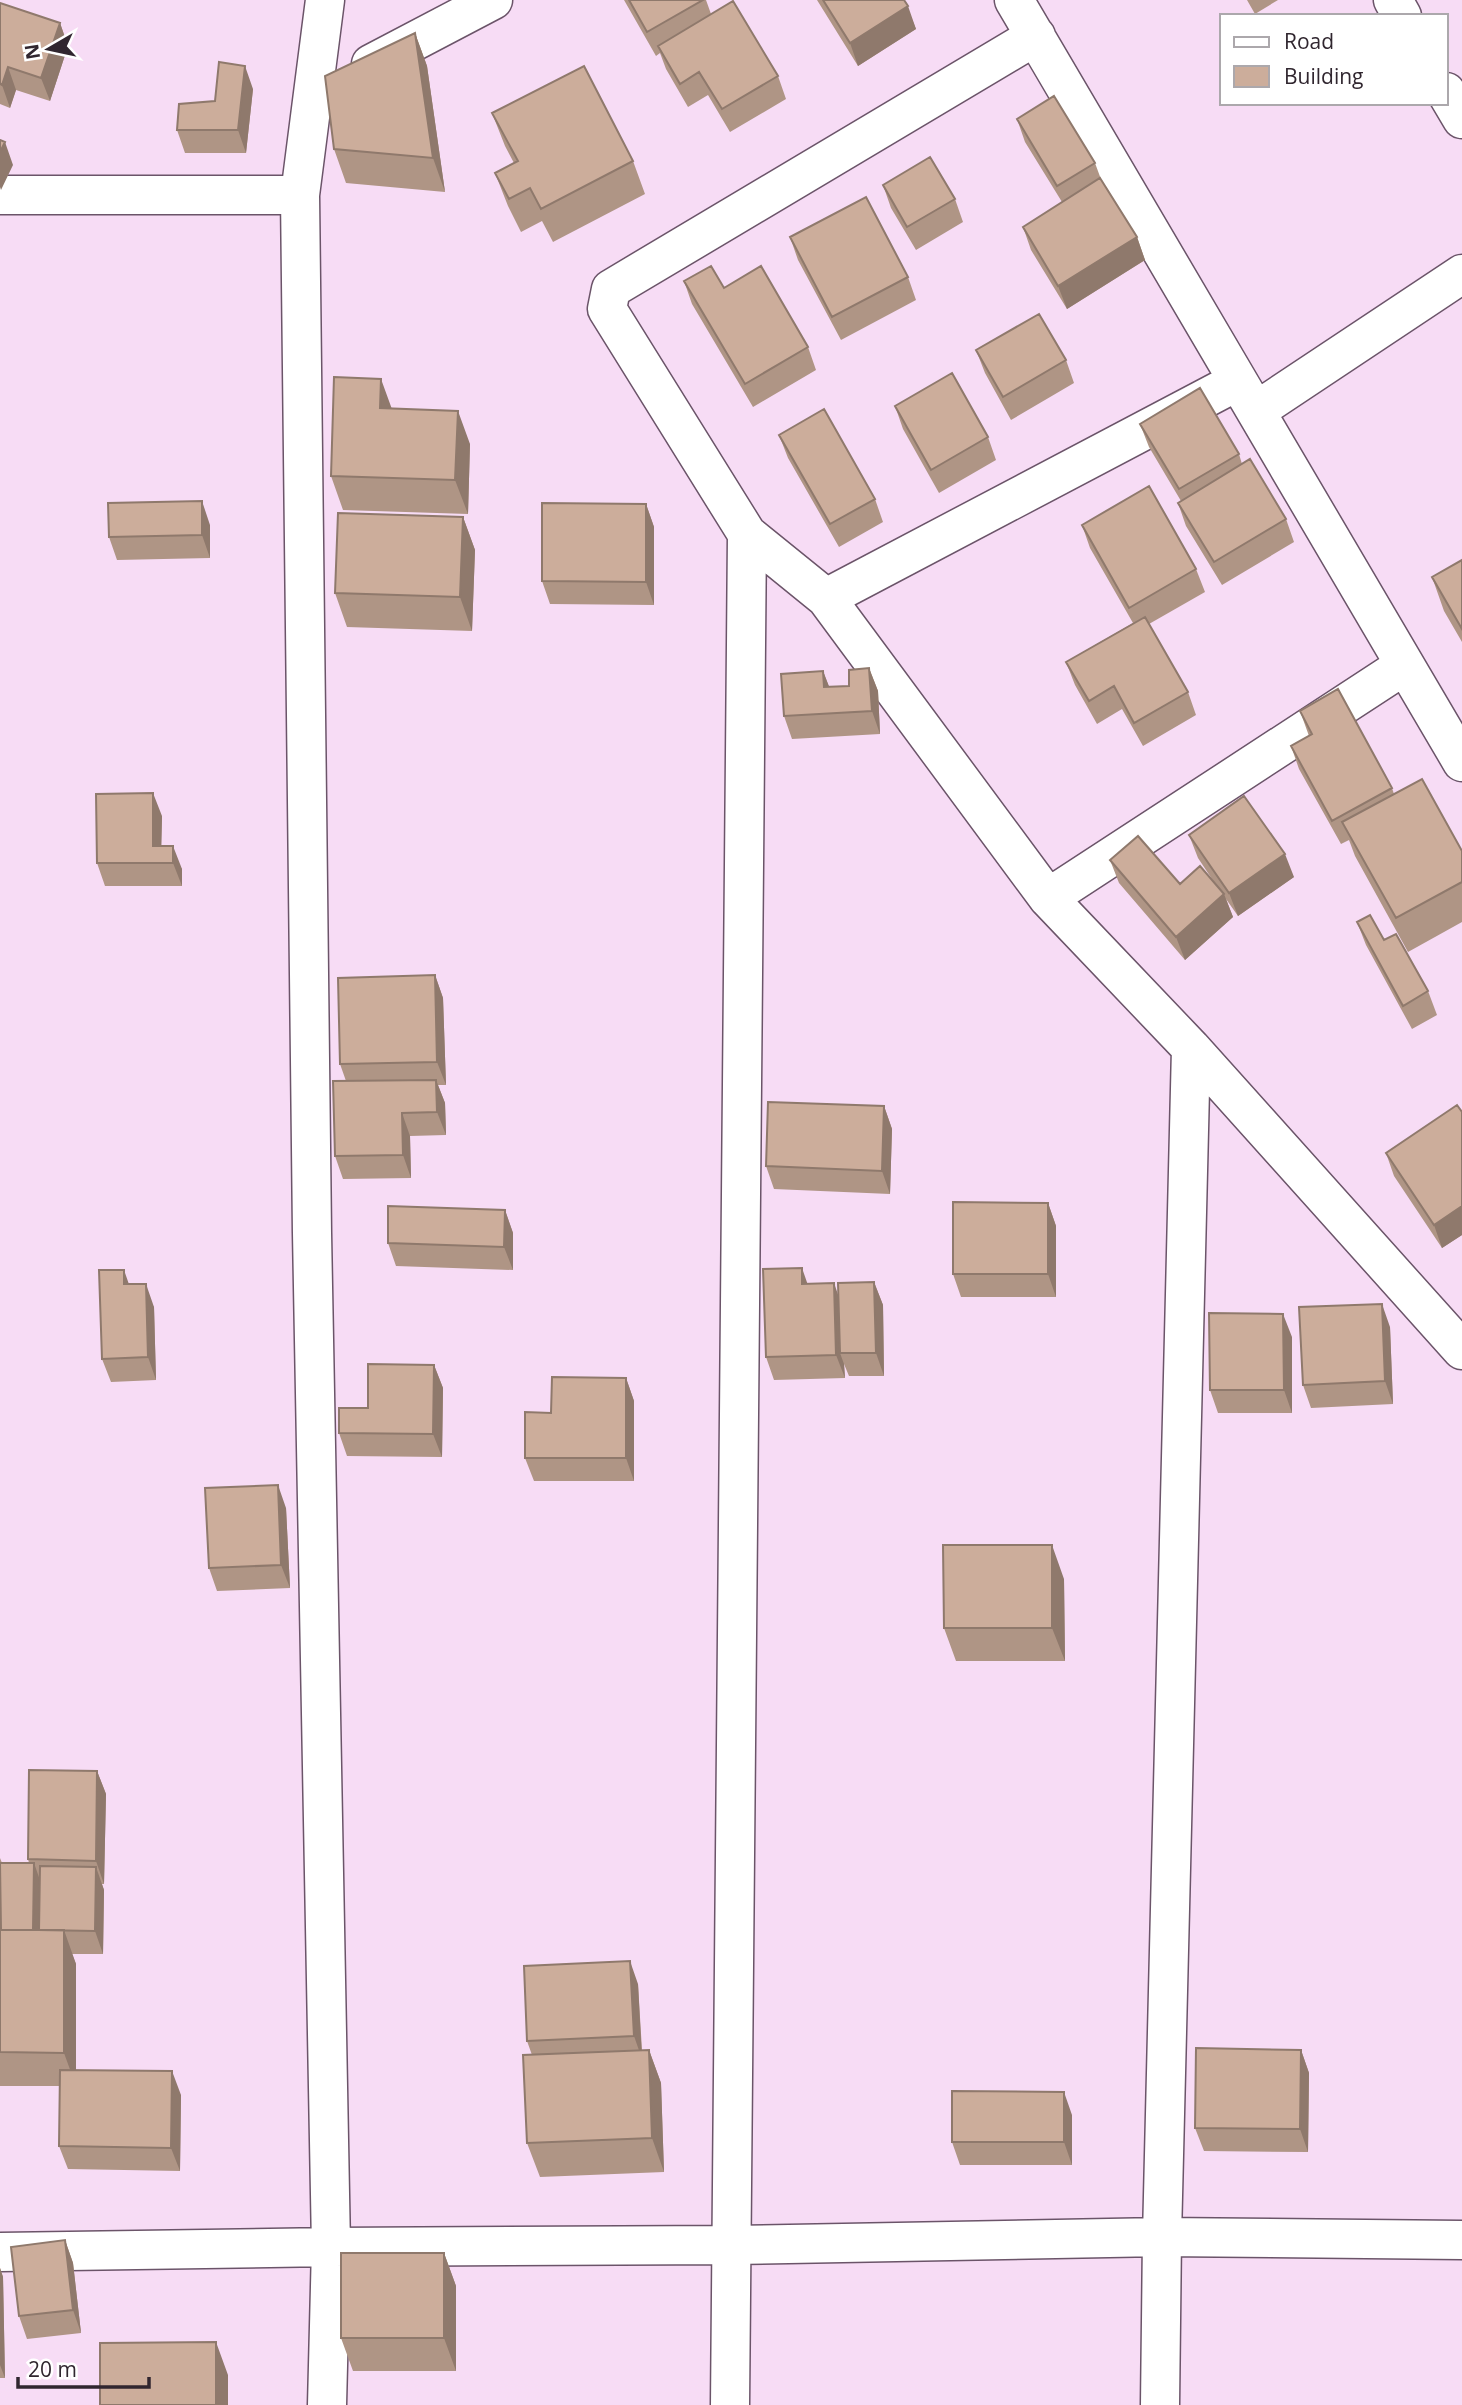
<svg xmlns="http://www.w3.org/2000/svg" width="1462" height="2405" font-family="'Open Sans',sans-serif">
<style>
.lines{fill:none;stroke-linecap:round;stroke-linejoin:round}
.street-casing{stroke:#6b5469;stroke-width:41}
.street{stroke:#fff;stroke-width:38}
.wall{fill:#af9585}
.shaded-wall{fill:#8f796c}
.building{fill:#ccad9b;stroke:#8f796c;stroke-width:2}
</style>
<rect width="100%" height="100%" fill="#f7dcf5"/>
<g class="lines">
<!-- street casing -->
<g class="street-casing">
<path id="street" d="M325 0 300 195 312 1233 331 2247 327 2405
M1014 0 1462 762
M1393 0 1402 16
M1036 36 611 289 607 309 747 534 826 598 1048 898 1191 1048 1462 1350
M371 64 493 0
M1446 92 1462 119
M0 195H300
M1256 411 1462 274
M826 598 1238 381
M1048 898 1405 665
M0 2252 331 2247 732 2245 1162 2237 1462 2240
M730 2405 747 534
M1160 2405 1162 2237 1191 1048"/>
</g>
<!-- street -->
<use href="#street" class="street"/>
</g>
<!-- wall -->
<path class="wall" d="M624 0H706L711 14 778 76 786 99 730 132 708 95 688 107 666 69 660 53 656 56Z
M817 0H904L916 29 858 66Z
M1247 0H1278L1255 14Z
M0 3 60 23 68 46 50 101 16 90 10 108 0 104Z
M415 33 427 66 445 192 346 183 334 149Z
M253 89 246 153H185L177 130 215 101Z
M492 113 633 161 645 194 553 242 542 221 521 232 508 206 495 173 514 163 505 146Z
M1017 119 1095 163 1102 182 1137 237 1145 260 1067 309 1031 250 1023 227 1062 202 1025 142Z
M883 185 955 199 963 222 916 250 891 208Z
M790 237 908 277 916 300 841 340 798 260Z
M684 281 724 288 808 347 816 370 753 407 692 304Z
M976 350 1066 360 1074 383 1011 420 985 373Z
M895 406 988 437 996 460 939 493 903 429Z
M392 409 470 444 468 514 343 510 331 476Z
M1140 424 1239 454 1242 464 1286 519 1294 542 1222 585 1186 526 1178 503 1181 501 1149 447Z
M779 435 875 499 883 522 839 547 788 458Z
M646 504 654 527V605L550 604 542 581Z
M463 517 475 550 472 631 347 627 335 593Z
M210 525V558L117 560 109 537Z
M1082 525 1196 569 1205 592 1149 624 1188 692 1196 715 1143 746 1122 709 1097 724 1075 685 1066 662 1133 623 1090 548Z
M1462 560V642L1444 611 1432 577Z
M869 668 878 691 880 734 792 739 784 716 823 671 829 687 849 686Z
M1300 711 1392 788 1394 794 1462 851V922L1408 952 1355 856 1349 840 1341 844 1299 769 1291 746 1309 736Z
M162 816 161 846 182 869V886H105L97 863Z
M1189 835 1294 877 1238 916 1226 899 1233 917 1185 960 1119 883 1110 860 1180 884 1216 885 1198 858Z
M1357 922 1384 940 1428 991 1437 1015 1412 1029 1366 945Z
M435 975 443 998 446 1085H438L445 1103 446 1135 410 1136 411 1178 343 1179 335 1156 346 1081 340 1064Z
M884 1106 892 1129 890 1194 774 1189 766 1166Z
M1462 1112V1235L1442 1248 1394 1176 1386 1153Z
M1048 1203 1056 1226V1297H961L953 1274Z
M505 1210 513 1233V1270L396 1266 388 1243Z
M874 1282 883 1305 884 1376H849L844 1364 845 1378 774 1380 766 1357 807 1284 839 1296Z
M129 1284 154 1307 156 1380 111 1382 102 1359Z
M1390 1327 1393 1404 1311 1408 1303 1385Z
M1292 1337V1413H1218L1210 1390Z
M434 1365 443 1388 442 1457 347 1456 339 1433 368 1408Z
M626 1378 634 1401V1481H534L525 1458 551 1413Z
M286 1508 290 1588 217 1591 209 1568Z
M1064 1579 1065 1661H956L944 1628Z
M97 1771 106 1794 104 1884H102L104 1890 103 1954H72L76 1964V2070L181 2095 180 2171 68 2169 59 2146 60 2086H0V1858L2 1863H29L28 1859Z
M638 1984 642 2050H649L661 2083 664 2172 540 2177 527 2143 532 2055 527 2041Z
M1301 2050 1309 2073 1308 2152 1204 2151 1195 2128Z
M1072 2115V2165H960L952 2142Z
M65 2240 73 2263 81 2333 27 2339 19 2316Z
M444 2253 456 2286V2371H353L341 2338Z
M0 2268 3 2277 5 2378H0Z"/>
<!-- shaded-wall -->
<path class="shaded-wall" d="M908 6 916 29 858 66 850 43Z
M60 23 68 46 50 101 41 78Z
M415 33 427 66 445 192 433 158Z
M245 66 253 89 246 153 238 130Z
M8 67 16 90 10 108 2 85Z
M5 142 13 165 1 190 0 187V152Z
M1137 237 1145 260 1067 309 1058 286Z
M381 379 393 412 380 408Z
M458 411 470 444 468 514 455 480Z
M202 501 210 525V558L202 535Z
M646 504 654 527V605L646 582Z
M463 517 475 550 472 631 460 597Z
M869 668 878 691 880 734 872 711Z
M823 671 832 694 824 687Z
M153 793 162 816 161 863 153 846Z
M173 846 182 869V886L173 863Z
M1285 854 1294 877 1238 916 1229 893Z
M1224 894 1233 917 1185 960 1176 937Z
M435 975 443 998 446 1085 437 1062Z
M436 1080 445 1103 446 1135 437 1112Z
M884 1106 892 1129 890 1194 882 1171Z
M402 1113 410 1136 411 1178 403 1155Z
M1048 1203 1056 1226V1297L1048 1274Z
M1462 1206V1235L1442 1248 1434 1225Z
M505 1210 513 1233V1270L504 1247Z
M802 1268 810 1291 802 1284Z
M124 1270 132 1293 124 1284Z
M874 1282 883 1305 884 1376 876 1353Z
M834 1283 842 1306 840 1353 844 1364 845 1378 836 1355Z
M146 1284 154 1307 156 1380 148 1357Z
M1382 1304 1390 1327 1393 1404 1385 1381Z
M1283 1314 1292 1337V1413L1284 1390Z
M434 1365 443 1388 442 1457 433 1434Z
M626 1378 634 1401V1481L626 1458Z
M278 1485 286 1508 290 1588 281 1565Z
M1052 1545 1064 1579 1065 1661 1052 1628Z
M97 1771 106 1794 104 1884 96 1861Z
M34 1863 42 1886V1930L33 1936Z
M96 1867 104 1890 103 1954 95 1931Z
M64 1930 76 1964V2086L64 2053Z
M630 1961 638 1984 642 2059 634 2036Z
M649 2050 661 2083 664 2172 652 2138Z
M1301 2050 1309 2073 1308 2152 1300 2129Z
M172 2071 181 2095 180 2171 171 2148Z
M1064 2092 1072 2115V2165L1064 2142Z
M65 2240 73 2263 81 2333 73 2310Z
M444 2253 456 2286V2371L444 2338Z
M0 2268 3 2277 5 2378 0 2365Z
M216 2342 228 2375V2405H216Z"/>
<!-- building -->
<path class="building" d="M629 0H703L647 32Z
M823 0H904L908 6 850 43Z
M733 1 778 76 722 109 699 72 680 84 658 46Z
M0 3 60 23 41 78 8 67 2 85 0 84Z
M415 33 433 158 334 149 325 76Z
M219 62 245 66 238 130H177L179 104 215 101Z
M584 66 633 161 541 209 530 188 509 199 495 173 518 161 492 113Z
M1054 96 1095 163 1057 186 1017 119Z
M0 140 5 142 0 152Z
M930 157 955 199 907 227 883 185Z
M1100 178 1137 237 1058 286 1023 227Z
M866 197 908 277 832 317 790 237Z
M711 266 724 288 761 266 808 347 745 384 684 281Z
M1039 314 1066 360 1003 397 976 350Z
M952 373 988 437 931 470 895 406Z
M334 377 381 379 380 408 458 411 455 480 331 476Z
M1200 388 1239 454 1179 489 1140 424Z
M824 409 875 499 830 524 779 435Z
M1250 459 1286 519 1214 562 1178 503Z
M1149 486 1196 569 1129 608 1082 525Z
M202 501V535L109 537 108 503Z
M542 503 646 504V582L542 581Z
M338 513 463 517 460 597 335 593Z
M1462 560V629L1432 577Z
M1145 617 1188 692 1134 723 1114 686 1089 701 1066 662Z
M869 668 872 711 784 716 781 674 823 671 824 687 849 686V670Z
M1338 689 1392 788 1332 821 1291 746 1312 734 1300 711Z
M1422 779 1462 851V882L1396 918 1342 822Z
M153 793V846H173V863H97L96 794Z
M1244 796 1285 854 1229 893 1189 835Z
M1138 836 1180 884 1200 866 1224 894 1176 937 1110 860Z
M1370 915 1384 940 1396 934 1428 991 1403 1006 1357 922Z
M435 975 437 1062 340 1064 338 978Z
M436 1080 437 1112 402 1113 403 1155 335 1156 333 1081Z
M768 1102 884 1106 882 1171 766 1166Z
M1457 1105 1462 1112V1206L1434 1225 1386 1153Z
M953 1202 1048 1203V1274H953Z
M388 1206 505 1210 504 1247 388 1243Z
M802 1268V1284L834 1283 836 1355 766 1357 763 1269Z
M99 1270H124V1284H146L148 1357 102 1359Z
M874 1282 876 1353H840L838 1283Z
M1382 1304 1385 1381 1303 1385 1299 1307Z
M1209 1313 1283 1314 1284 1390H1210Z
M368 1364 434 1365 433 1434 339 1433V1408H368Z
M552 1377 626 1378V1458H525V1412L551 1413Z
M278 1485 281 1565 209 1568 205 1488Z
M943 1545H1052V1628H944Z
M29 1770 97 1771 96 1861 28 1859Z
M0 1863H34L33 1930H1Z
M40 1866 96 1867 95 1931 39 1930Z
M0 1930H64V2053L0 2052Z
M630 1961 634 2036 527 2041 524 1966Z
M1196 2048 1301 2050 1300 2129 1195 2128Z
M649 2050 652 2138 527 2143 523 2055Z
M60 2070 172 2071 171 2148 59 2146Z
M952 2091 1064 2092V2142H952Z
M65 2240 73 2310 19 2316 11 2247Z
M341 2253H444V2338H341Z
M216 2342V2405H100V2343Z"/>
<!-- legend -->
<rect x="1220" y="14" width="228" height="91" fill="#ffffff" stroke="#aca8ac" stroke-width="2"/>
<rect x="1234" y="37" width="35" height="10" fill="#ffffff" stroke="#aca8ac" stroke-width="2"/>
<text x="1284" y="49" font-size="21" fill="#30262f">Road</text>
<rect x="1234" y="66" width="35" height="21" fill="#ccad9b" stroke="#aca8ac" stroke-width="2"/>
<text x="1284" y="84" font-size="21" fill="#30262f">Building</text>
<!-- north arrow -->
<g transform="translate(49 49) rotate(261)" stroke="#ffffff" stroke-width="5" paint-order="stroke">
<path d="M0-5L12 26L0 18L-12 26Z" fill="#30262f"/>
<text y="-10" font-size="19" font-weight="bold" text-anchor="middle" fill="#30262f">N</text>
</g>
<!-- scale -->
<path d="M18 2377v10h131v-10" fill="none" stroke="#30262f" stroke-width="3.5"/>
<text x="28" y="2377" font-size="21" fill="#30262f" stroke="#ffffff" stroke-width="5" paint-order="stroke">20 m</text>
</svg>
